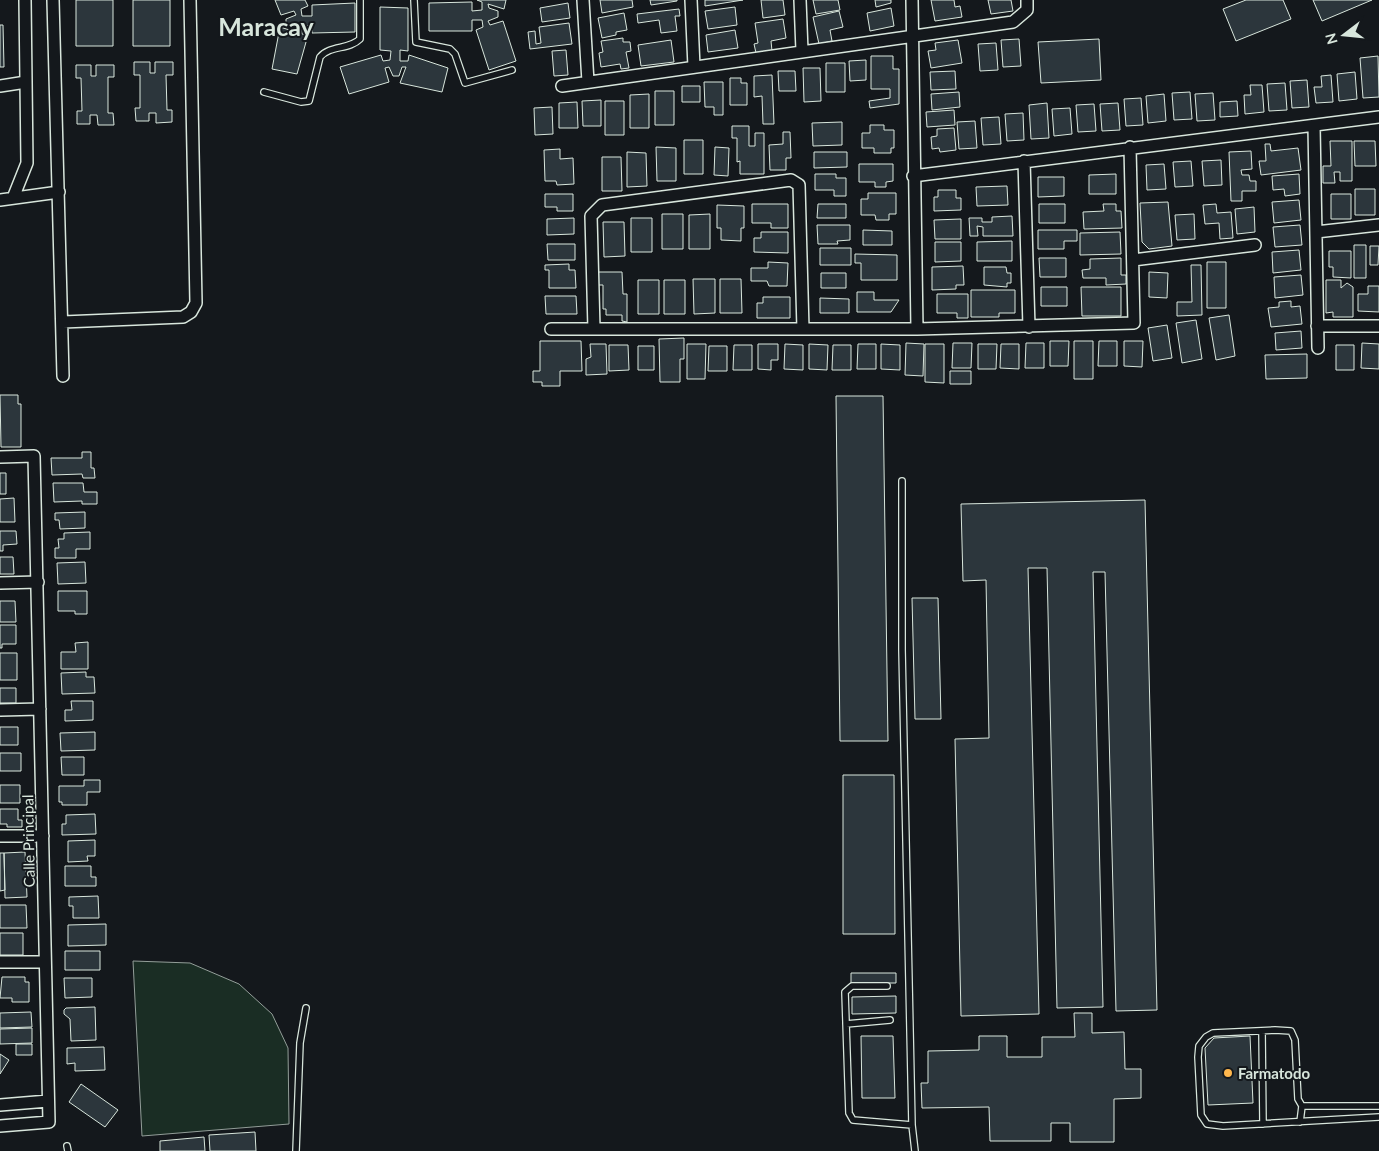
<svg xmlns="http://www.w3.org/2000/svg" width="1379" height="1151" font-family="Lato,sans-serif">
<style>
.green{fill:#1a2d24;stroke:#939e99}
.building{fill:#2c363c;stroke:#d8e6dc}
.lines{fill:none;stroke-linecap:round;stroke-linejoin:round}
.service-casing{stroke:#d8e6dc;stroke-width:8}
.minor-casing{stroke:#d8e6dc;stroke-width:14}
.service{stroke:#14181c;stroke-width:5.5}
.minor{stroke:#14181c;stroke-width:11}
.poi-dot{fill:#ffb74d;stroke:#14181c;stroke-width:2}
.labels{text-anchor:middle;dominant-baseline:central;stroke-width:4;stroke-linejoin:round;paint-order:stroke}
.street-label{font-size:15px;fill:#d8e6dc;stroke:#14181c}
.poi-label{font-size:15px;font-weight:bold;fill:#d8e6dc;stroke:#14181c;text-anchor:start}
.town-label{font-size:25px;font-weight:bold;fill:#d8e6dc;stroke:#14181c}
</style>
<rect width="100%" height="100%" fill="#14181c"/>
<!-- green -->
<path class="green" d="M133 961 190 963 239 984 272 1014 288 1048 289 1124 142 1136Z"/>
<!-- building -->
<path class="building" d="M76 0H113V46H76Z
M133 0H170V46H133Z
M275 0H305L308 6 301 9 302 16H312V5L355 3V32L312 33V25L302 26V34L308 35 297 74 272 69 280 27 296 32V28L286 25V19L296 15 294 11 281 15Z
M477 0H506L504 9 488 4 489 8 498 11V17L488 21 490 25 503 21 516 61 489 70 476 30 483 27 482 20H472V31H429V3L472 2V11L482 10V2Z
M600 0H632L633 7 602 13Z
M650 0H677V1L651 5Z
M705 0H743L705 6Z
M761 0H783L785 15 763 18Z
M813 0H838L840 10 816 14Z
M875 0H891V3L876 7Z
M931 0H954L955 7 960 6 962 17 935 21Z
M988 0H1011L1013 11 991 14Z
M1246 0H1283L1291 19 1236 41 1223 9Z
M1313 0H1372L1322 21Z
M568 3 570 18 542 22 540 8Z
M380 7 408 8V51L400 50V61H408L409 55 448 68 442 92 400 83 406 67H402L399 76H393L389 67 385 68 389 82 349 94 340 67 381 55 383 61 390 60 391 51 380 50Z
M735 7 737 25 708 29 705 11Z
M891 8 894 26 870 31 867 13Z
M679 9 680 16H675L677 31 661 33 659 20 638 23 637 14Z
M839 11 843 27 830 30 832 41 819 44 813 17Z
M624 13 627 30 616 32V35L602 38 598 18Z
M783 19 786 38 771 41 772 51 756 53 754 44 758 43 755 23Z
M569 23 572 44 530 49 528 32 535 31 536 44 541 43 539 27Z
M0 25H3L4 67H0Z
M735 30 738 48 708 52 706 35Z
M623 38V42H630L631 51 626 52 629 68 621 69 620 64 601 67 599 53 603 52 601 41Z
M1019 39 1021 66 1003 67 1001 40Z
M1099 39 1101 80 1041 83 1038 42Z
M671 40 674 62 641 66 638 45Z
M958 40 962 63 931 68 928 51 936 50 935 43Z
M996 43 998 70 980 71 978 44Z
M566 50 568 75 554 76 552 51Z
M871 56H893V69H899V104L870 108 869 101 890 98V89H871Z
M1378 56 1379 97 1363 98 1360 58Z
M866 60V80L850 81 849 61Z
M134 62H150V73H155V62H173V75H166L167 110H172V122L156 123V113H149V121H136L135 108H140V75H134Z
M826 63H845V92H826Z
M76 65H91V76H96V65H114V77H108V113H113L114 125H98L97 115H90V124H77V111H82L81 78H76Z
M803 68H820L821 101 804 102Z
M778 71H795L796 91H779Z
M955 71 956 89 931 90 930 72Z
M1355 72 1357 99 1339 101 1337 74Z
M772 75 774 124H763L762 96 754 97V76Z
M1331 75 1333 102 1316 103 1314 87H1322L1321 76Z
M730 78H741V83H747V105H730Z
M1307 80 1309 107 1292 108 1290 81Z
M704 82H723V115H714V107H705Z
M1285 83 1287 110 1269 111 1267 84Z
M1250 85H1262L1264 112 1245 114 1244 95H1251Z
M682 86H700V102H682Z
M655 91H674V125H655Z
M959 92 960 107 932 110 931 94Z
M1190 92 1192 119 1174 120 1172 93Z
M1213 93 1215 120 1197 121 1195 94Z
M649 94V128H630V95Z
M1164 94 1166 121 1148 123 1146 96Z
M1141 98 1143 125 1126 126 1124 99Z
M601 100V126H583L582 101Z
M605 101H624V135H605Z
M1237 101 1238 116 1220 117V102Z
M577 102 578 128H559V103Z
M1047 103 1049 138 1031 139 1029 105Z
M1118 103 1120 130 1102 131 1100 104Z
M1094 104 1096 131 1078 132 1076 105Z
M552 107 553 134 535 135 534 108Z
M1070 108 1072 134 1054 136 1052 109Z
M954 110 955 125 927 127 926 112Z
M1023 113 1024 140 1007 141 1005 114Z
M999 117 1001 144 983 145 981 118Z
M975 121 977 148 959 149 957 122Z
M842 122V145L813 146 812 123Z
M870 125H884V130H894V148H891V153H874V148H862V133H870Z
M732 126H749V146H755V133H764V174H740V161L737 162V138H732Z
M954 128 956 150 940 152 939 148 932 149 931 137 937 136V129Z
M783 132H790L791 158H786V170H770L769 145 783 144Z
M684 140H703V174H684Z
M1330 141H1352V181H1340V172H1334L1335 183H1323V166H1331Z
M1354 141H1375L1376 166H1355Z
M1265 144H1270L1271 151 1298 148 1301 170 1261 175 1259 161H1266Z
M656 147 676 148V181H657Z
M715 147 729 148 728 176 714 175Z
M560 149V159L573 158 574 184 557 185 556 181H545L544 150Z
M1251 151 1252 169 1241 170 1242 175H1249L1250 181H1256V191H1242V201H1231L1229 152Z
M627 152 646 153 647 186 627 187Z
M814 152H847V167L814 168Z
M602 157H621L622 191H602Z
M1221 160 1222 185 1204 186 1202 161Z
M1191 161 1193 186 1175 187 1173 162Z
M859 164H893V181L886 182V187H875V182H859Z
M1164 164 1166 189 1147 190 1146 165Z
M815 174H836V178H846V196H834V190H815Z
M1116 174V194H1089V175Z
M1299 174 1300 194 1285 196 1284 189 1273 190 1272 176Z
M1038 177H1064V196L1038 197Z
M1007 186 1008 205 977 206 976 187Z
M1355 189H1375V215H1355Z
M938 190H956V198H961V210L934 211V197H938Z
M868 193H896V214H889V220H876L875 215H861V199H868Z
M545 194H573V211H557V207H545Z
M1331 194H1351V219H1331Z
M1299 200 1301 220 1274 223 1272 202Z
M1168 202 1172 246 1149 249 1142 242 1140 203Z
M752 204H788V228H771V223H752Z
M818 204H846V218H817Z
M1039 204H1065V223H1039Z
M1103 204H1116V211H1121L1122 228 1084 229 1083 212 1104 211Z
M1216 204 1217 213 1231 212 1233 238 1220 239 1219 223 1205 224 1203 205Z
M717 205 744 206V228H741V241L721 240V228H717Z
M1254 207 1255 232 1237 234 1235 209Z
M662 214H683V249H662Z
M710 214V249H689V215Z
M1194 214 1195 239 1177 240 1175 215Z
M1012 216 1013 236H983V227L977 226 978 236H970L969 218H982V222H992V217Z
M574 218V234L547 235V219Z
M631 218H652V252H631Z
M961 219V239H935L934 220Z
M603 222H624L625 256 604 257Z
M817 225H850V240L837 241 838 244H818Z
M1300 225 1302 245 1275 247 1273 227Z
M863 230 892 231V245H863Z
M1038 230H1077V241H1064V249H1038Z
M761 232H788V253L754 252V238H761Z
M1120 232 1121 254 1080 255V233Z
M1012 241V261H977V242Z
M935 242H961V261L935 262Z
M547 244H575V260H548Z
M1354 245H1366V278H1354Z
M1370 246H1379L1378 265H1370Z
M820 248H851V265H820Z
M1299 250 1301 270 1273 273 1272 252Z
M1329 251H1351V278L1333 277V267H1329Z
M855 254 897 255V280H861V263H855Z
M1039 258H1066V277H1040Z
M1121 258V275H1126V284L1106 285V278H1083L1082 270 1090 269V259Z
M768 262 788 263 787 286H769L767 281H751V268H768Z
M1207 262H1226V308H1207Z
M569 264V270H575L576 288H549V270H545V265Z
M1191 265H1201L1202 315 1177 316V302H1192Z
M963 266 964 285H956V289L932 290V267Z
M984 267H1006L1007 273H1011V283H1007V287L984 285Z
M598 272H622L623 294H627V322L622 321V315H606V309H603V285H598Z
M1149 272 1168 273 1167 298 1149 297Z
M821 273H846V288H821Z
M1301 275 1303 295 1275 298 1274 277Z
M693 279H715V313L694 314Z
M720 279H741L742 313H720Z
M638 280H659V314H638Z
M664 280H685V314H664Z
M1326 280H1341V288L1347 283 1353 287V317H1333V312L1326 313Z
M1368 286H1379V312L1358 311V294H1368Z
M1041 287H1067V306H1041Z
M1081 287H1121V316H1082Z
M971 290H1015V313H999V317H971Z
M857 292H874V300H899L891 312H857Z
M937 294H968V318H957V313H937Z
M545 296H576L577 314H546Z
M763 297H790V318H757V303H763Z
M820 298 849 299V313H820Z
M1291 301V307L1300 306 1302 324 1271 327 1268 308 1279 307V302Z
M1229 315 1235 356 1216 360 1209 318Z
M1196 320 1202 359 1182 363 1176 323Z
M1167 325 1172 358 1153 361 1148 328Z
M1301 331 1302 348 1276 350 1275 333Z
M684 338V359H680V382H660L659 339Z
M540 341H581L582 371H560V386H542V382H533V371H540Z
M1050 341H1069L1068 366H1050Z
M1074 341H1093V379H1074Z
M1099 341H1117V366H1098Z
M1124 341H1143L1142 367 1124 366Z
M906 343 924 344 923 376 905 375Z
M953 343H972L971 368H952Z
M1026 343H1044V368H1025Z
M1362 343 1379 344V369L1361 368Z
M590 344H606L607 374 586 375V359L591 357Z
M687 344H706L705 379H687Z
M758 344H778V360H771V370L758 369Z
M785 344 803 345V370L784 369Z
M809 344 828 345 827 370 809 369Z
M858 344H876V369H857Z
M881 344 900 345V370L881 369Z
M925 344H944V383L925 382Z
M978 344H997L996 369H978Z
M1001 344H1019V369L1000 368Z
M609 345H628L629 370 609 371Z
M734 345H752V370H733Z
M833 345H851V370H832Z
M1336 345H1354V370H1336Z
M638 346H654V370H638Z
M709 346H727V371H708Z
M1307 354V378L1266 379 1265 355Z
M950 371H971V384H950Z
M0 395H18V404H21V447H1Z
M836 396H883L888 741H840Z
M82 452H91V468H94L95 478H83L82 474 52 475 51 458H82Z
M0 473H6V494H0Z
M53 483H83L84 492H97V504H82V501L54 502Z
M14 498 15 522H0V499Z
M1145 500 1157 1010 1116 1011 1105 572H1093L1103 1007 1057 1008 1047 568H1028L1039 1014 961 1016 955 739 989 738 986 580 963 581 961 504Z
M85 512V528L60 529 59 520H55V513Z
M0 531H16L17 544 3 545V551H0Z
M90 532V549H76V558H55V548H59L58 539H64V533Z
M0 557H13L14 574H0Z
M85 562 86 583 58 584 57 563Z
M58 591H87V614H75V611H58Z
M912 598H938L941 719H915Z
M0 601H15L16 622H0Z
M0 625H16V644H2V648H0Z
M88 642V669H61V652H76L75 643Z
M0 653H17V680H0Z
M86 672V677H94L95 693 62 694 61 673Z
M0 688H16V703H0Z
M71 701H93V720L65 721V710H72Z
M0 727H18V745H0Z
M95 732V750L61 751 60 733Z
M0 753H21V771H0Z
M61 757H84V775H62Z
M843 775H894L895 934H843Z
M84 780H100V792H87V805H62V802H59V786H84Z
M0 785H20V803H0Z
M0 809H18V820H22V827H7V824H0Z
M95 814 96 834 62 835V824H66V815Z
M95 840V856H87L88 861 68 862V841Z
M25 852 27 897 5 898 4 853Z
M0 853H4L5 890 0 891Z
M65 866H91V877H96V886H65Z
M98 896 99 918H73V906H69V897Z
M0 905H26L27 928H0Z
M106 924V945L68 946V925Z
M0 933H23V955H0Z
M65 951H100V970H65Z
M851 973H896V983H851Z
M2 977H25V982H29V1002H12V998H0Z
M64 978H92V997L65 998Z
M896 996V1013L852 1014V997Z
M95 1007 96 1040 71 1041 70 1019 64 1014V1010L66 1008Z
M31 1012 32 1027 0 1028V1013Z
M1074 1013H1092V1033L1124 1032 1125 1069H1141V1098L1114 1099V1142H1070V1123H1051V1141H990L989 1107 922 1108 921 1083H928V1051L979 1050V1036H1007V1057H1042V1037H1075Z
M32 1028V1043L0 1044V1029Z
M861 1036H893L895 1098H862Z
M1250 1036 1253 1103 1208 1105 1205 1048 1214 1038Z
M16 1044H32V1055H16Z
M104 1047 105 1070 75 1071V1063L67 1064V1048Z
M0 1054 9 1060 0 1074Z
M81 1084 118 1110 105 1127 69 1102Z
M255 1132 256 1151H210L209 1135Z
M204 1137 205 1151H160V1141Z"/>
<g class="lines">
<!-- service casing -->
<g class="service-casing">
<path id="service" d="M414 0 416 42 450 49 455 54 465 83 512 70
M264 92 301 102 309 101 320 57C330 45 349 50 360 39V0
M902 481V650L912 1125 915 1151
M887 986H852L845 992 849 1113 853 1120 912 1125
M846 1024 890 1020
M1262 1031 1263 1124
M1302 1106H1379
M1300 1122 1302 1106 1298 1099 1295 1040 1291 1031 1275 1030 1213 1033 1206 1037 1199 1046 1198 1057 1201 1115 1207 1124 1223 1126 1379 1117
M67 1146 68 1151
M296 1151 300 1043 306 1008"/>
</g>
<!-- minor casing -->
<g class="minor-casing">
<path id="minor" d="M53 0 63 376
M583 0 588 82
M691 0 694 67
M800 0 802 51
M912 0 917 329
M0 86 26 82
M562 86 1013 22 1027 10V0
M1314 126 1318 348
M1024 161 1029 327
M913 176 1379 117
M13 198 27 163 25 0
M0 200 59 192
M1316 232 1379 225
M1133 260 1255 245
M63 322 183 317 191 312 196 303 190 0
M1317 326H1379
M551 329H917L1134 323 1130 147
M594 329 591 216 602 205 791 180 799 185 803 329
M0 457 34 456 49 1122 0 1126
M0 583 38 582
M0 710 40 709
M0 836H43
M0 962H45
M0 1105 48 1101"/>
</g>
<!-- service -->
<use href="#service" class="service"/>
<!-- minor -->
<use href="#minor" class="minor"/>
</g>
<!-- markers -->
<circle class="poi-dot" cx="1228" cy="1073" r="5"/>
<g class="labels">
<!-- street labels -->
<g class="street-label">
<text transform="translate(28 841) rotate(-91)">Calle Principal</text>
</g>
<!-- poi labels -->
<g class="poi-label">
<text x="1238" y="1073">Farmatodo</text>
</g>
<!-- town labels -->
<g class="town-label">
<text x="266" y="26">Maracay</text>
</g>
</g>
<!-- north arrow -->
<g transform="translate(1344 35) rotate(254)" stroke="#14181c" stroke-width="4" paint-order="stroke">
<path d="M0-4L9 19L0 12L-9 19Z" fill="#d8e6dc"/>
<text y="-8" font-size="14" font-weight="bold" text-anchor="middle" fill="#d8e6dc">N</text>
</g>
</svg>
